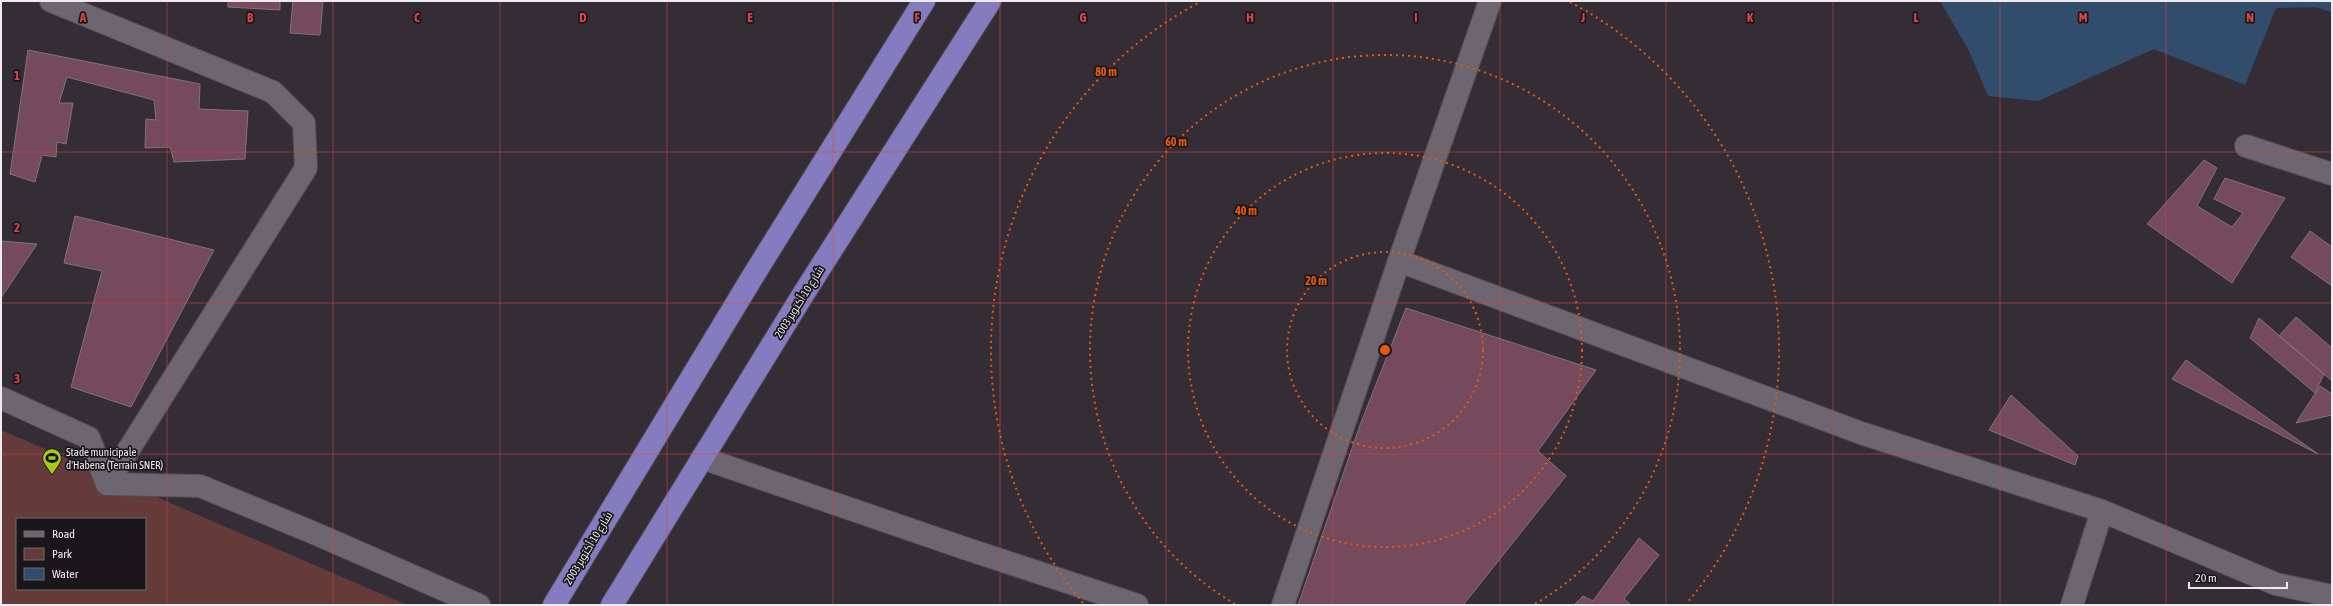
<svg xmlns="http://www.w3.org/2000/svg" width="2333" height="606" font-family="'Asap Condensed',Cairo,sans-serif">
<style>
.green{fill:#643b39;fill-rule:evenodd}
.water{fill:#324c6c}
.building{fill:#754a5d;stroke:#817378}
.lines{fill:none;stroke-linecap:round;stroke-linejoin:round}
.minor-casing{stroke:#534c55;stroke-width:24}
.trunk-casing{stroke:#534c55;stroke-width:24}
.minor{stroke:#6d656f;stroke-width:22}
.trunk{stroke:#847cbf;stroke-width:22}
.grid{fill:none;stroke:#da4546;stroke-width:1;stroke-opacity:0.55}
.ring{fill:none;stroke:#e8590c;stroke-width:2;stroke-dasharray:2 4}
.labels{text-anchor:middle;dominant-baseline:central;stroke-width:3.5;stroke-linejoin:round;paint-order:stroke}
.street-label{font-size:11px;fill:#eeeaf0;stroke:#1a171b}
.poi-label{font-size:11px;fill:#eeeaf0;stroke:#1a171b;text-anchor:start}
.grid-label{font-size:13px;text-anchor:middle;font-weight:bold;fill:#da4546;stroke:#1a171b;stroke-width:3.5;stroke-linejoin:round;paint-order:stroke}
.centre{fill:#e8590c;stroke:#1a171b;stroke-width:2}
.ring-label{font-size:12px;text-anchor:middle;font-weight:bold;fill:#e8590c;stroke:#1a171b;stroke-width:3.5;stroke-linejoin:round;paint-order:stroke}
</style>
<rect width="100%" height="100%" fill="#342d36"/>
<!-- green -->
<path class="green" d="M1 430 407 605H1ZM17 519H145V589H17Z"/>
<!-- water -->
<path class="water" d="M1940 1H2332V12L2315 7 2276 8 2245 85 2154 49 2038 101 1988 96 1969 51Z"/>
<!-- building -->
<path class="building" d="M228 1H280V10L228 7Z
M293 1H323L320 35 290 33Z
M28 50 200 84 199 109 248 111 245 159 174 162 170 147 145 148 146 119 156 120 154 100 67 77 59 103H73L66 144 57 142 56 157 42 155 35 182 10 174Z
M2204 160 2217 168 2197 206 2232 227 2243 213 2214 199 2225 178 2285 198 2232 283 2147 224Z
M75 216 214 250 131 407 71 387 102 271 64 263Z
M2310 231 2332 247V286L2291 257Z
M1 241 37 244 1 298Z
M1406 308 1596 370 1538 451 1566 476 1464 604 1466 605H1298L1360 425Z
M2296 317 2332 348V381L2279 336Z
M2259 318 2324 374 2315 393 2250 338Z
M2186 360 2318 454 2172 379Z
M2320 386 2332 394V415L2296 423Z
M2011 395 2078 456 2075 465 1989 430Z
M1639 538 1659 555 1624 599 1631 605H1574L1583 596 1593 601Z"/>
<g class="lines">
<!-- minor casing -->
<g class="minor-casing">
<path id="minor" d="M51 1 273 92 304 123 306 168 107 484
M2246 146 2332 174
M1399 261 1861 433 2102 511 2276 584 2332 596
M1 398 89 438 107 484 200 486 314 533 479 605
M702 458 964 548 1137 605
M1283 605 1399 261 1490 1
M2072 605 2102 511"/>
</g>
<!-- trunk casing -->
<g class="trunk-casing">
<path id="trunk" d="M554 605 753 276 924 1
M612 605 804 293 990 1"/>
</g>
<!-- minor -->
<use href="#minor" class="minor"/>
<!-- trunk -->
<use href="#trunk" class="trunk"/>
</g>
<!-- grid -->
<path class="grid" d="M167 1V605M333 1V605M500 1V605M667 1V605M833 1V605M1000 1V605M1166 1V605M1333 1V605M1500 1V605M1666 1V605M1833 1V605M2000 1V605M2166 1V605M1 152H2332M1 303H2332M1 454H2332"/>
<!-- distance rings -->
<g class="ring">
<circle cx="1385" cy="350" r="98"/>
<circle cx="1385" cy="350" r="197"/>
<path d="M1235 604A295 295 0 1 1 1535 604"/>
<path d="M1083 603A394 394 0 0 1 1200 2M1570 2A394 394 0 0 1 1687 603"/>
</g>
<!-- icons -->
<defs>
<g id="stadium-pin" transform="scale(1)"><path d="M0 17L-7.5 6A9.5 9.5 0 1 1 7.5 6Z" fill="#aac717" stroke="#1a171b"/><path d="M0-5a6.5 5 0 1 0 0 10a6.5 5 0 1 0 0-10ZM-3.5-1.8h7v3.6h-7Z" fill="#111"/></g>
</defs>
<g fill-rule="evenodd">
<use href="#stadium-pin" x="52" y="458"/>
</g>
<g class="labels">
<!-- street labels -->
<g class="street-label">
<text transform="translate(799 302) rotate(-58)">شارع 10 أكتوبر 2003</text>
<text transform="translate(588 548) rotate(-59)">شارع 10 أكتوبر 2003</text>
</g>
<!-- poi labels -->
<g class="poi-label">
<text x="66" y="452">Stade municipale<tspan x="66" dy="13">d'Habena (Terrain SNER)</tspan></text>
</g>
</g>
<g class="grid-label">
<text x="83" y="22">A</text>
<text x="250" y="22">B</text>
<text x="417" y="22">C</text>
<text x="583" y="22">D</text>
<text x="750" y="22">E</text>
<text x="917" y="22">F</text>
<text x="1083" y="22">G</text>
<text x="1250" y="22">H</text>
<text x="1416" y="22">I</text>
<text x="1583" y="22">J</text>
<text x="1750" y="22">K</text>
<text x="1916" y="22">L</text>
<text x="2083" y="22">M</text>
<text x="2250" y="22">N</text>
<text x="17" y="80">1</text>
<text x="17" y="232">2</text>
<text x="17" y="383">3</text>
</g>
<circle cx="1385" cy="350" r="6" class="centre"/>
<g class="ring-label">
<text x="1106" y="76">80 m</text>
<text x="1176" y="146">60 m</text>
<text x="1246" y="215">40 m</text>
<text x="1316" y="285">20 m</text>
</g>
<!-- border -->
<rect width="2333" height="606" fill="none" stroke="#eeeaf0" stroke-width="4"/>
<!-- legend -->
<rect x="16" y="518" width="130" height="72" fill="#1a171b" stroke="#6f6b70"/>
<rect x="24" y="531" width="20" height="6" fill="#6d656f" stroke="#6f6b70"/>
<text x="52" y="538" font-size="12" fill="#eeeaf0">Road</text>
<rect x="24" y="548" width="20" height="12" fill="#643b39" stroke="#6f6b70"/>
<text x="52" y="558" font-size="12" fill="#eeeaf0">Park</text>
<rect x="24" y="568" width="20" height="12" fill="#324c6c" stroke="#6f6b70"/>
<text x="52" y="578" font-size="12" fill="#eeeaf0">Water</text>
<!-- scale -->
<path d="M2189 582v6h98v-6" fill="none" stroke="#eeeaf0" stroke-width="2"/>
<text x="2195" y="582" font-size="12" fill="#eeeaf0" stroke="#1a171b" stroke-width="3" paint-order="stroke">20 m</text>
</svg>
